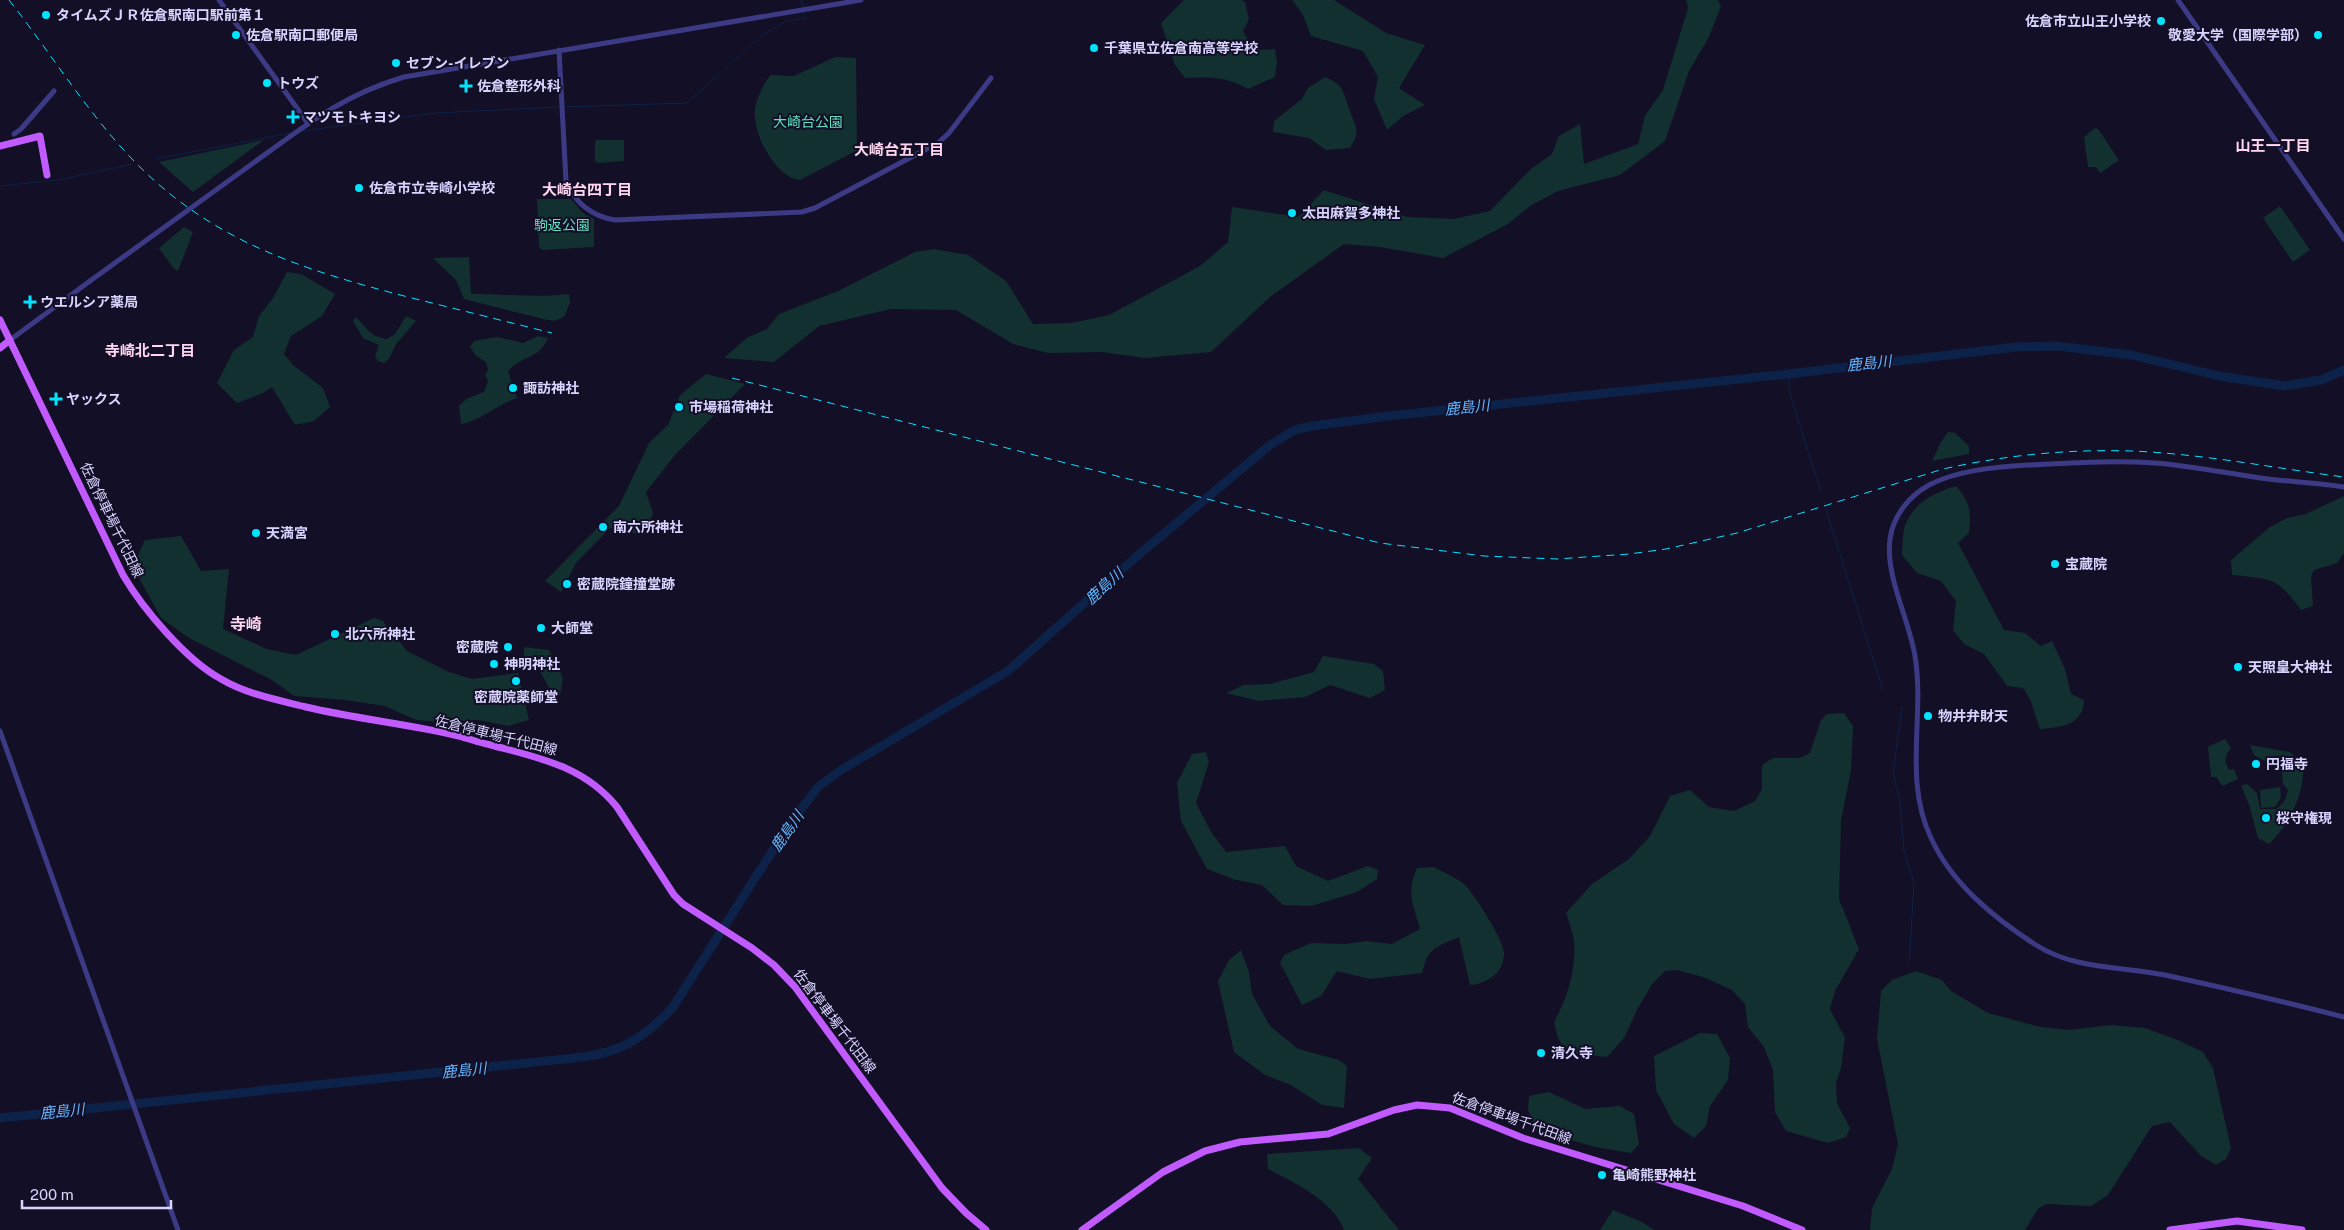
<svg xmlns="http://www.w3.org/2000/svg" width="2344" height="1230" font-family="'Public Sans','Noto Sans JP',sans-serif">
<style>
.green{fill:#12302f}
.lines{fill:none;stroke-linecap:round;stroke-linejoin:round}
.stream{stroke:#0c2248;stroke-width:1}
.river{stroke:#0c2248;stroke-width:9}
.minor{stroke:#3d3a85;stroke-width:5}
.major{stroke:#c25bff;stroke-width:7}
.rail{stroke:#00e5ff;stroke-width:1;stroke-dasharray:8 6;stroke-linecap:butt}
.minor-bridge{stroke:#3d3a85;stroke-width:5}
.poi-dot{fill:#00e5ff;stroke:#130f26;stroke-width:2}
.labels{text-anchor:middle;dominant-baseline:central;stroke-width:4;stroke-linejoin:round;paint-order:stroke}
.poi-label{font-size:14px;font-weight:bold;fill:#d9d4ff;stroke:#130f26;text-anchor:start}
.park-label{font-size:14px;fill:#5fe0c0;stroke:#130f26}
.street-label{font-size:14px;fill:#d9d4ff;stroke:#130f26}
.neighbourhood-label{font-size:15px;font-weight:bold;fill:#ffd6f0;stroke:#130f26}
.water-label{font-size:15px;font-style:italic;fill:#62b6ff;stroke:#130f26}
.quarter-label{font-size:16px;font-weight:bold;fill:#ffd6f0;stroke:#130f26}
</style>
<rect width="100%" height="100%" fill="#130f26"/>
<!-- green -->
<path class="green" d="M1184 0H1241L1245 2 1249 19 1243 31 1248 40 1260 50 1275 49 1277 62 1275 77 1248 89C1225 76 1211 77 1185 78L1175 65 1161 23Z
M1292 0H1334L1386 33 1425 45 1399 88 1425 105 1403 116 1387 130 1374 99 1378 77 1363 51 1311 36 1303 15Z
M1686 0H1718L1721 6 1709 37 1689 71 1665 141 1620 175 1558 191 1530 206 1508 224 1443 258 1380 247 1344 244 1270 297 1211 352 1145 358 1101 352 1048 353 1013 344 956 310 891 309 819 326 774 362 724 358 748 337 767 329 779 314 838 291 915 252 934 249 968 255 1006 281 1033 324 1071 323 1109 315 1200 266 1228 242 1232 207 1298 217 1324 190 1407 217 1454 219 1490 211 1531 169 1552 154 1559 136 1580 124 1584 164 1638 144 1645 116 1663 90 1688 8Z
M835 57 856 58 857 149 856 151 800 180C775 178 752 132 755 110 756 99 764 82 771 75L794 76Z
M1325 77C1345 85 1343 93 1350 111 1356 129 1361 129 1350 148L1326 150 1309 138 1273 132 1274 121 1302 99 1308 88Z
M2095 128 2098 129 2119 160 2100 173 2096 167H2088L2084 137Z
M264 140 193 192 159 162Z
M596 140H624V161L598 163 595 161V143Z
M537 199H571L583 213 594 219V247L542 250 539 247Z
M2280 206 2310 250 2293 262 2263 218Z
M184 227 193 232 178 271 174 269 159 248Z
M469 257 471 294C504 294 537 298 569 294L570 303 564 317 553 321 543 319 464 299 456 280 433 258Z
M287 272 301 274 335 294 322 316 291 336 284 354 293 365 323 388 330 407 314 421 295 425 272 387 263 393 237 403 217 383 234 350 253 337 259 316 273 298Z
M406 316 416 321 396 344 389 359 384 363 378 361 375 356 379 345 363 338 353 321 356 317C368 329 369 336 387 339L395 334Z
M538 336 548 338C539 359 523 355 508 371L517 398C497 405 481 421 461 424L459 406 466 399 484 392 488 381 485 375 488 370 486 362 476 356 470 347 474 341 497 337 523 343Z
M706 374 745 384 675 455 646 492 653 513 644 535 610 528 576 563 561 592 545 581 619 506 649 443 668 425 680 395Z
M1948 432 1955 433 1969 446V454L1932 461 1941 442Z
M1956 486C1971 504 1971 511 1969 533L1958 543 2004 630 2025 633 2041 646 2052 641 2065 669 2071 694 2084 700C2083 726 2061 727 2040 729L2030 699 2023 688 2007 686 1984 654 1964 644 1953 630 1956 601 1941 581 1917 573 1902 555C1903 546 1902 531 1906 523 1916 501 1934 493 1956 486Z
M2344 496V553L2337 563 2314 570 2311 576 2313 606 2301 610C2276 576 2271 579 2232 575L2231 560 2270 527 2287 518 2306 514Z
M181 536 201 571 229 569 223 629 267 649 296 655 374 618 383 621 407 651 449 672 472 679 518 673 529 720 508 726 477 720 438 722 416 720 385 706 345 700 294 696 272 680 189 638 161 618 133 567 145 540Z
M524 647 549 650 563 678 560 695 555 698 537 666 529 664 524 657Z
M1323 656 1374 664 1383 671 1385 690 1370 698 1330 685 1305 697 1259 701 1226 693 1244 685 1270 684 1314 672Z
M1844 713 1853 726 1851 771 1841 820 1839 899 1859 949 1835 991 1830 1009 1845 1038 1841 1068 1836 1083 1837 1103 1850 1128 1846 1137 1828 1143 1786 1131 1775 1112 1773 1070 1764 1047 1748 1027 1745 1004 1732 990 1703 977 1677 970 1665 971 1652 984 1638 1008 1624 1038 1607 1057 1567 1053 1558 1038 1554 1022C1567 999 1576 971 1574 944 1574 934 1569 923 1566 913L1592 884 1629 859 1650 836 1670 796 1690 790 1709 807 1734 811 1755 801 1762 789V765L1773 758H1799L1810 753 1821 720 1827 714Z
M2225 739 2231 748C2224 757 2224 760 2229 770L2234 769 2238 779 2223 786 2220 783 2217 777H2211L2208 747Z
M2250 745 2290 752 2298 761 2302 756C2308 787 2291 823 2269 844L2258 838 2249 804 2241 786 2247 784 2257 793 2260 809H2277L2285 800 2288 790 2283 784 2282 771 2254 755Z
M1206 752 1209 762 1196 803 1211 832 1226 852 1285 846 1296 866 1328 881 1368 866 1378 870 1377 879 1357 892 1311 906 1283 905 1262 885 1236 880 1207 869 1181 821 1177 783 1192 754Z
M2280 787 2281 798 2275 807 2261 808 2260 790Z
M1434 867C1444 873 1460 879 1467 887 1477 899 1504 940 1504 954 1504 973 1486 984 1470 985L1459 937C1436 947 1428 947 1422 973L1370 979 1337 971 1321 996 1302 1005 1280 963 1284 955 1311 943 1345 944 1367 941 1392 944 1420 929C1413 903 1406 894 1417 868Z
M1241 950 1249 972 1252 994 1270 1026 1298 1049 1339 1060 1347 1066 1344 1108 1322 1105 1291 1085 1265 1075 1234 1052 1218 981 1229 960Z
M1916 971 1942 980 1951 991 1988 1013 2041 1027 2069 1030 2111 1025 2145 1028 2178 1040 2203 1052 2213 1068 2231 1148 2226 1159 2216 1165 2201 1156 2170 1122 2152 1126 2108 1195 2091 1206 2046 1204 2038 1209 2025 1230H1870L1872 1208 1892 1169 1898 1144 1877 1039 1881 991 1892 980Z
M1700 1033 1717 1034 1730 1058 1728 1080 1710 1106 1706 1126 1694 1138 1674 1124 1656 1090 1654 1056Z
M1549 1092 1585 1109 1620 1106 1634 1114 1639 1144 1631 1153 1595 1147 1536 1130 1528 1110 1529 1096Z
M1359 1148 1372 1158 1358 1179 1399 1230H1344C1333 1201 1295 1183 1268 1169L1267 1154Z
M1613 1210 1642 1222 1654 1230H1600Z"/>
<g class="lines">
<!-- stream -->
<path class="stream" d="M801 0 804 9
M563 107 687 103 764 34 786 21 805 18 804 13
M302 131 436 113 559 107
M156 159 291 133
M0 186 58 180 132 164
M1788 374 1790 394 1821 492
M1826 510 1883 690
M1902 706 1893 774 1900 802 1904 851 1914 884 1909 964"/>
<!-- river -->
<path class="river" d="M0 1118 528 1063C594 1055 625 1060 673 1007L787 828 818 787 841 770 1008 671 1136 557 1270 445 1295 430 1312 426 1388 416 1788 374 2016 347 2057 346 2132 355 2219 376 2285 386 2321 380 2344 370"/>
<!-- minor -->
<path class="minor" d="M219 0 307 122
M2178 0 2344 239
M559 50 566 181C575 203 591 216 615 220L802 212 815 208 938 143 949 133 991 78
M14 134 21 129 54 91
M256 161C306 125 343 95 404 77L861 0
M10 340 90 281
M2344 487C2319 483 2293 482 2268 479 2231 474 2193 466 2155 463 2113 460 2070 463 2028 465 1996 467 1958 470 1929 485 1909 496 1893 516 1890 539 1885 576 1909 619 1915 656 1925 717 1903 779 1931 838 1952 884 1994 918 2036 945 2075 970 2121 966 2165 975 2225 988 2285 1002 2344 1017
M0 731 178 1230"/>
<!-- major -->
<path class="major" d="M0 146 40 136 47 175
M0 320 123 575C143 609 186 660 221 679 246 694 278 700 306 707 357 719 408 724 459 736 470 739 480 743 491 745 539 758 584 766 617 807L674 895 683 904 752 948 774 965 795 987 942 1188 966 1213 986 1230
M0 348 10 340
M1082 1230 1163 1172 1205 1151 1240 1142 1328 1134 1394 1110 1417 1105 1450 1108 1523 1138 1743 1206 1802 1230
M2170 1230 2237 1221 2302 1230"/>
<!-- rail -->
<path class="rail" d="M9 0C54 57 92 121 145 172 222 245 308 271 408 297 456 309 504 321 552 333
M732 378 1380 543 1484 556 1557 559 1629 554 1666 549 1737 533 1943 469C2006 455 2068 449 2132 451 2203 454 2274 468 2344 477"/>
<!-- minor-bridge -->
<path class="minor-bridge" d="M90 281 256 161"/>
</g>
<!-- markers -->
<g class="poi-dot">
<circle cx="46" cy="15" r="5"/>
<circle cx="2161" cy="21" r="5"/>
<circle cx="236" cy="35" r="5"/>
<circle cx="2318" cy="35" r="5"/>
<circle cx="1094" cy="48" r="5"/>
<circle cx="396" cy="63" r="5"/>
<circle cx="267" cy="83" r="5"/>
<path d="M463.5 78.5h5v5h5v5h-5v5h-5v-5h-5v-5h5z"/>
<path d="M290.5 109.5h5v5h5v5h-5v5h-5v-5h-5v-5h5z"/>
<circle cx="359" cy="188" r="5"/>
<circle cx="1292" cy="213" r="5"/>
<path d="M27.5 294.5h5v5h5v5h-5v5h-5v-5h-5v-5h5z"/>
<circle cx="513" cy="388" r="5"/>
<path d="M53.5 391.5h5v5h5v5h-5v5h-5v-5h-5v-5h5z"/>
<circle cx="679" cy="407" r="5"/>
<circle cx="603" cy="527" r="5"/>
<circle cx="256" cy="533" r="5"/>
<circle cx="2055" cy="564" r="5"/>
<circle cx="567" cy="584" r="5"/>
<circle cx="541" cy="628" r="5"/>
<circle cx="335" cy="634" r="5"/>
<circle cx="508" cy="647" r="5"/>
<circle cx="494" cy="664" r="5"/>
<circle cx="2238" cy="667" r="5"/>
<circle cx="516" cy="681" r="5"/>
<circle cx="1928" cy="716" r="5"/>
<circle cx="2256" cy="764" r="5"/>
<circle cx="2266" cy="818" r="5"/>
<circle cx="1541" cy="1053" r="5"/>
<circle cx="1602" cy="1175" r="5"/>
</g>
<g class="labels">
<!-- poi labels -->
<g class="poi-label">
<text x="56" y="15">タイムズＪＲ佐倉駅南口駅前第１</text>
<text x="2151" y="21" text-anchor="end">佐倉市立山王小学校</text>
<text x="246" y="35">佐倉駅南口郵便局</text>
<text x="2308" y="35" text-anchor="end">敬愛大学（国際学部）</text>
<text x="1104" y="48">千葉県立佐倉南高等学校</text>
<text x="406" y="63">セブン-イレブン</text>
<text x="277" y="83">トウズ</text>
<text x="477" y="86">佐倉整形外科</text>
<text x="303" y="117">マツモトキヨシ</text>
<text x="369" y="188">佐倉市立寺崎小学校</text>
<text x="1302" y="213">太田麻賀多神社</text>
<text x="40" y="302">ウエルシア薬局</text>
<text x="523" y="388">諏訪神社</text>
<text x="66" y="399">ヤックス</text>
<text x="689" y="407">市場稲荷神社</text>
<text x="613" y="527">南六所神社</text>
<text x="266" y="533">天満宮</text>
<text x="2065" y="564">宝蔵院</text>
<text x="577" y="584">密蔵院鐘撞堂跡</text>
<text x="551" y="628">大師堂</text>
<text x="345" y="634">北六所神社</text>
<text x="498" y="647" text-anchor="end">密蔵院</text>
<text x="504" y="664">神明神社</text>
<text x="2248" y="667">天照皇大神社</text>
<text x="516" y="697" text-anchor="middle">密蔵院薬師堂</text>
<text x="1938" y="716">物井弁財天</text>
<text x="2266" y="764">円福寺</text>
<text x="2276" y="818">桜守権現</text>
<text x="1551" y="1053">清久寺</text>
<text x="1612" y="1175">亀崎熊野神社</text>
</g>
<!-- park labels -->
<g class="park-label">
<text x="808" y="122">大崎台公園</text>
<text x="562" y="225">駒返公園</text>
</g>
<!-- street labels -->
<g class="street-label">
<text transform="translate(112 520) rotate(64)">佐倉停車場千代田線</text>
<text transform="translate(496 735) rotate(14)">佐倉停車場千代田線</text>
<text transform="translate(835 1021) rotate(53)">佐倉停車場千代田線</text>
<text transform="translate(1512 1118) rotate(20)">佐倉停車場千代田線</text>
</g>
<!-- neighbourhood labels -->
<g class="neighbourhood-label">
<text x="2273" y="145">山王一丁目</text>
<text x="899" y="149">大崎台五丁目</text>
<text x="587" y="189">大崎台四丁目</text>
<text x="150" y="350">寺崎北二丁目</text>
</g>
<!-- water labels -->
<g class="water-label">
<text transform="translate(1869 363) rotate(-6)">鹿島川</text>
<text transform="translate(1467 407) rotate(-6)">鹿島川</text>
<text transform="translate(1104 586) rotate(-42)">鹿島川</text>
<text transform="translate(787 831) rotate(-55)">鹿島川</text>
<text transform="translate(464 1070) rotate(-6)">鹿島川</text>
<text transform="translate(62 1111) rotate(-6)">鹿島川</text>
</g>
<!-- quarter labels -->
<g class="quarter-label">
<text x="246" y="624">寺崎</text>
</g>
</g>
<!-- scale -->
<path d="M22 1200v8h149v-8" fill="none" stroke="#d9d4ff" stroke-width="2.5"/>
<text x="30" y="1200" font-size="15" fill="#d9d4ff" stroke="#130f26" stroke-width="4" paint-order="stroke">200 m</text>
</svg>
